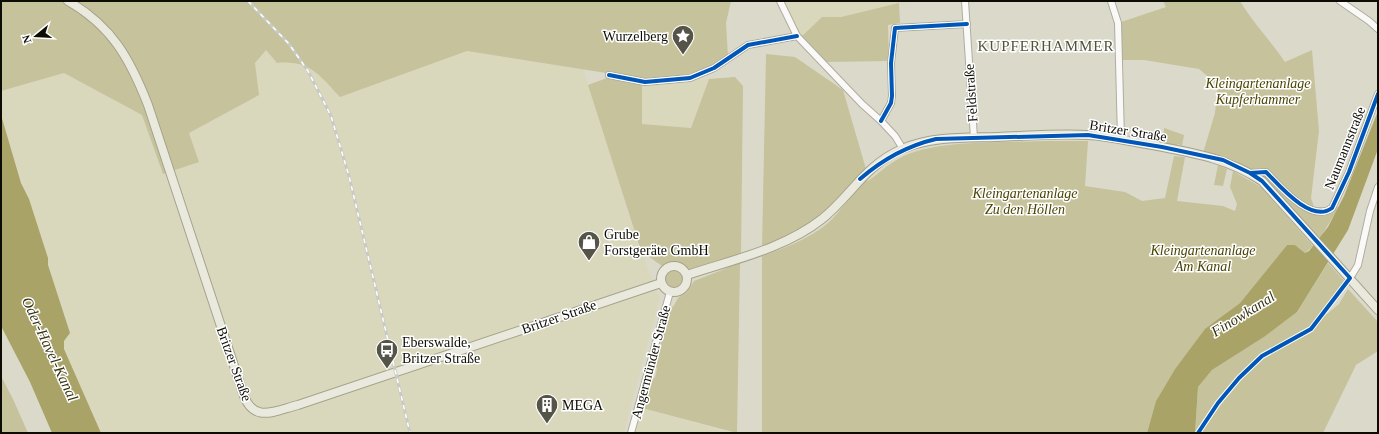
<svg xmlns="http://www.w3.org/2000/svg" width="1379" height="434" font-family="'Times New Roman',serif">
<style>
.built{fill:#dad8bc}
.green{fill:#c6c29c}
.water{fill:#a9a367}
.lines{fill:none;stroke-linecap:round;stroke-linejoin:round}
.minor-casing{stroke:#adada0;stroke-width:8}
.major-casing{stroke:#a5a28c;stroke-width:10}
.minor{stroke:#faf9f7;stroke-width:6}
.major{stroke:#eae9de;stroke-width:8}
.rail-casing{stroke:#cacac5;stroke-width:3}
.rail{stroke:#fff;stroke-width:1.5;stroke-dasharray:4.5;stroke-linecap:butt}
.cycleway-casing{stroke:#fff;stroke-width:6}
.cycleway{stroke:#0057b8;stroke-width:4}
.labels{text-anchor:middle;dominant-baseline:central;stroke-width:3;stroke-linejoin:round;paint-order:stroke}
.poi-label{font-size:14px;fill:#0d0c04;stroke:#fff;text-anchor:start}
.park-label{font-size:14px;font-style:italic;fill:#4b4403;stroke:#fff}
.street-label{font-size:14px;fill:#0d0c04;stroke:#fff}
.neighbourhood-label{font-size:15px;letter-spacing:1px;fill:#535137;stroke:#fff}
.water-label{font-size:15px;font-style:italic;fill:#373310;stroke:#fff}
</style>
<rect width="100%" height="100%" fill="#dbdaca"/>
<!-- built -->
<path class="built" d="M781 1H910L841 17H822L801 37Z
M266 50 277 63 289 62 313 69 340 96 467 51 583 68 641 251 660 298 624 433H101L64 349V341L70 333 48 265V258L4 130 1 115V91L64 73 142 115 163 174 199 162 189 133 259 95 255 63Z
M709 79 692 128 642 124V84Z
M642 408 732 433H635Z"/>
<!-- green -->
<path class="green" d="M1 1H731L726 23 728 56C699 74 678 78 644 79L467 51 340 97C319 75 310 60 277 63L266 50 255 63 259 95 189 133 199 162 163 174 142 115 64 73 1 91Z
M1163 1H1240C1253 23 1271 41 1285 62L1312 50 1319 131 1311 198 1314 207H1339L1320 238C1297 213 1265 176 1235 161 1225 156 1214 155 1203 153L1215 113 1218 85 1199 69 1144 60H1120L1118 23 1166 7Z
M899 3 900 23 888 25 889 61 825 62 801 37 822 17H841Z
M766 54 795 57 843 90 866 169 822 216 795 234 762 247Z
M735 77 743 86 741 254 690 269 674 264 662 266 641 251 588 85 607 78 642 84V124L691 128 709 79Z
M1164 128 1184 135 1182 146 1178 144 1175 147 1163 144Z
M1043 141H1088L1085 186 1125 192 1142 201 1165 198 1174 156 1185 157 1177 201 1223 206 1235 211 1237 204 1230 187 1233 171 1261 187 1313 246 1305 253 1295 245H1287L1240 303 1205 330 1175 369 1156 401 1147 433H762V256C785 248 809 239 828 223 842 210 852 193 867 180L868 181C878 174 887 165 898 159 931 139 1003 143 1043 141Z
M1218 165 1227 169 1223 186 1214 185Z
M740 263 737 433 642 408 650 381 655 377 657 369 655 363 671 306 673 307 678 298 687 292 694 281Z
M1328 263 1346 283 1324 312 1327 314 1339 304 1348 289 1378 322V351L1356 365 1323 433H1195L1198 387 1212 370 1264 337 1297 312Z
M665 279a9 9 0 1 1 18 0a9 9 0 1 1-18 0Z
M1 376 13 399 28 433H1Z"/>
<!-- water -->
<path class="water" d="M1378 111V149L1348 230 1297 312 1264 337 1212 370 1198 387 1195 433H1147L1156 401 1175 369 1205 329 1240 303 1287 245H1295L1305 253 1309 251 1328 227 1344 196Z
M1 115 21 183 29 199 48 258V265L70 333 64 341V349L101 433H52L30 382 1 326Z"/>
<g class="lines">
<!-- minor casing -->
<g class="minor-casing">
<path id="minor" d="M780 1 797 36 862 104 881 121 895 136 903 149
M965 1 974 138
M1111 1 1118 23 1121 139
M1340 1 1369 21 1378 29
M609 75 645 82 690 78 714 68 748 45 797 36
M881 121 891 103 892 96 891 63 895 28 967 24
M1250 173 1266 172C1279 185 1311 224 1332 208L1349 172 1378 94
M1350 278 1358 265 1370 211 1378 187
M631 433 670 292"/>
</g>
<!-- major casing -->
<g class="major-casing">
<path id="major" d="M68 1C112 26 130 59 148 105L243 393C253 424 274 411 298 405L661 283
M661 279a13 13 0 1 1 26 0a13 13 0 1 1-26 0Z
M687 275C732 260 784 249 822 219 851 196 864 166 902 149 932 136 965 138 997 137 1027 136 1058 133 1088 135 1108 136 1128 141 1147 144 1188 152 1226 157 1262 181L1378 310"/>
</g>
<!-- minor -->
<use href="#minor" class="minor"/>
<!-- major -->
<use href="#major" class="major"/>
<!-- rail casing -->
<g class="rail-casing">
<path id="rail" d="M248 1 289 44 308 71 331 116 349 176 410 433"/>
</g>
<!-- rail -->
<use href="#rail" class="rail"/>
<!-- cycleway casing -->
<g class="cycleway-casing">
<path id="cycleway" d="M609 75 645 82 690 78 714 68 748 45 797 36
M881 121 891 103 892 96 891 63 895 28 967 24
M1250 173 1266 172C1279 185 1311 224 1332 208L1349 172 1378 94
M860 179C883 159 906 146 936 139L1088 135 1162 147 1223 160 1250 173 1262 181 1350 278 1311 329 1262 356 1239 378 1218 403 1198 433"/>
</g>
<!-- cycleway -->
<use href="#cycleway" class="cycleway"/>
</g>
<!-- icons -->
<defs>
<g id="sight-pin" transform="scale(1.15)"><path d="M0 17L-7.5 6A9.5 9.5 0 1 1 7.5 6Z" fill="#555449" stroke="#fff"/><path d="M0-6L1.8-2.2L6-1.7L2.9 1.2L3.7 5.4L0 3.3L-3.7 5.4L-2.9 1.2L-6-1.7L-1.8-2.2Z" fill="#fff"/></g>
<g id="shop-pin" transform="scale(1.15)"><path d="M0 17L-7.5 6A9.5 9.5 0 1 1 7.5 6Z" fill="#555449" stroke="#fff"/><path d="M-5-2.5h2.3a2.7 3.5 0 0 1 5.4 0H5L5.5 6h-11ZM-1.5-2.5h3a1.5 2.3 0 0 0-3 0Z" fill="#fff"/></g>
<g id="bus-pin" transform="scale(1.15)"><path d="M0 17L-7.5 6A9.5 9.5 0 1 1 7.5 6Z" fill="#555449" stroke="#fff"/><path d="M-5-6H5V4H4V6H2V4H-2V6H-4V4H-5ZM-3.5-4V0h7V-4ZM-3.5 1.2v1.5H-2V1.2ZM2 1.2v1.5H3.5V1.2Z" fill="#fff"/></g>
<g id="building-pin" transform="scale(1.15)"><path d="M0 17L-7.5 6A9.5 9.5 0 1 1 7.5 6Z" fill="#555449" stroke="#fff"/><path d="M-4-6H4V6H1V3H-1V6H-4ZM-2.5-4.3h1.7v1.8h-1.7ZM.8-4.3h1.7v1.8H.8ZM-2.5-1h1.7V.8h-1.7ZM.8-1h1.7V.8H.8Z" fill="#fff"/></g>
</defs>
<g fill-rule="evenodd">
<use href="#sight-pin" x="683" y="36"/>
<use href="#shop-pin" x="589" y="242"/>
<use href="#bus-pin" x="387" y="350"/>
<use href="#building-pin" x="547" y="405"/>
</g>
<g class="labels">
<!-- poi labels -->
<g class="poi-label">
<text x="668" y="36" text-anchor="end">Wurzelberg</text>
<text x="604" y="234">Grube<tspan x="604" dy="16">Forstgeräte GmbH</tspan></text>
<text x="402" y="342">Eberswalde,<tspan x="402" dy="16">Britzer Straße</tspan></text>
<text x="562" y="405">MEGA</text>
</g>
<!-- park labels -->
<g class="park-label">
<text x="1258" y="83">Kleingartenanlage<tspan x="1258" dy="16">Kupferhammer</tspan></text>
<text x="1025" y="193">Kleingartenanlage<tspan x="1025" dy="16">Zu den Höllen</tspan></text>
<text x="1203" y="250">Kleingartenanlage<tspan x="1203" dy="16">Am Kanal</tspan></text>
</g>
<!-- street labels -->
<g class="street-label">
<text transform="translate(971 93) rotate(-94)">Feldstraße</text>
<text transform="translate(1128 131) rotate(9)">Britzer Straße</text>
<text transform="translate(1345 148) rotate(-68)">Naumannstraße</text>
<text transform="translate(559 317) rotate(-19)">Britzer Straße</text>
<text transform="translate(651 362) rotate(-75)">Angermünder Straße</text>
<text transform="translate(234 364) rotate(70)">Britzer Straße</text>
</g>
<!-- neighbourhood labels -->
<g class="neighbourhood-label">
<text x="1046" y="46">KUPFERHAMMER</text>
</g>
<!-- water labels -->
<g class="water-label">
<text transform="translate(1243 314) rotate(-32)">Finowkanal</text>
<text transform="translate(50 349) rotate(65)">Oder-Havel-Kanal</text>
</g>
</g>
<!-- border -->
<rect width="1379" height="434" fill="none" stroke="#0d0c04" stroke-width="4"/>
<!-- north arrow -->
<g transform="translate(36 36) rotate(252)" stroke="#ffffff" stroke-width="3" paint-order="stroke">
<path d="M0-3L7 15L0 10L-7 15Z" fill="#0d0c04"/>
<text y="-6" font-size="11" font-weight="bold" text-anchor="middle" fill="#0d0c04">N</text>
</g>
</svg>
